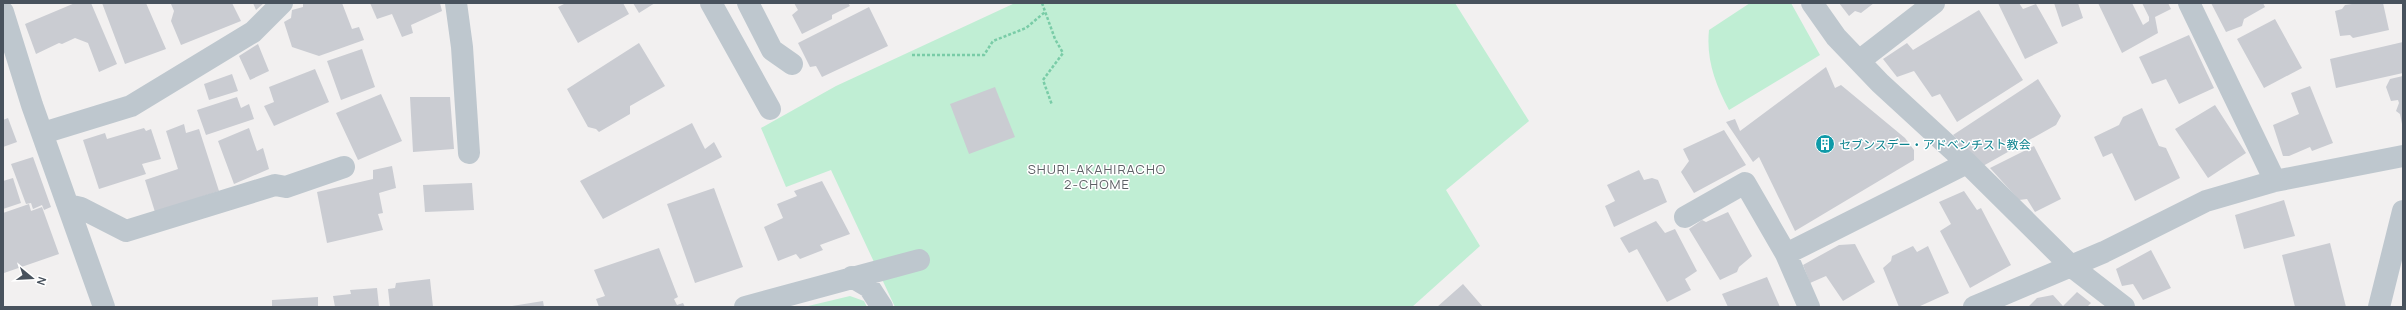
<svg xmlns="http://www.w3.org/2000/svg" width="2406" height="310" font-family="Manrope,'Noto Sans JP',sans-serif">
<style>
.green{fill:#c0eed4}
.building{fill:#caccd2}
.lines{fill:none;stroke-linecap:round;stroke-linejoin:round}
.path{stroke:#79cca7;stroke-width:2.5;stroke-dasharray:3 2;stroke-linecap:butt}
.minor{stroke:#bec7ce;stroke-width:22}
.labels{text-anchor:middle;dominant-baseline:central;stroke-width:3;stroke-linejoin:round;paint-order:stroke}
.culture-label{font-size:12px;fill:#0d838f;stroke:#fff;text-anchor:start}
.neighbourhood-label{font-size:13px;letter-spacing:1px;fill:#5d6065;stroke:#fff}
</style>
<rect width="100%" height="100%" fill="#f2f0f0"/>
<!-- green -->
<path class="green" d="M1015 3H1455L1529 121 1446 190 1480 246 1412 307H895L831 170 786 187 761 128 836 86Z
M1750 3H1791L1820 55 1729 110C1715 84 1706 59 1709 30Z
M850 296 864 301 867 307H804Z"/>
<!-- building -->
<path class="building" d="M75 3H91L117 64 99 72 88 43 75 38 62 44 59 43 36 54 25 24Z
M102 3H146L166 49 125 64Z
M173 3H232L241 21 181 45 171 21 174 11 171 4Z
M253 3H264L256 10Z
M303 3H342L352 29 359 27 364 40 319 56 292 47 284 22 291 18 292 10 303 7Z
M370 3H440L442 11 411 25 413 33 402 37 392 14 377 19Z
M566 3H623L629 14 578 43 558 7Z
M633 3H655L639 13Z
M794 3H848L850 6 832 15V19L802 34 792 15 798 10Z
M1839 3H1874L1861 13 1855 11 1849 16Z
M1998 3H2019L2023 9 2036 4 2058 43 2025 59Z
M2054 3H2078L2083 18 2062 27Z
M2098 3H2132L2143 25 2149 21V17L2142 3H2168L2171 9 2155 17 2158 33 2122 53Z
M2211 3H2263L2265 7 2244 19 2242 26 2226 32Z
M2359 3H2383L2389 30 2353 38 2350 35 2340 36 2335 11 2342 9 2345 5Z
M869 7 888 46 822 77 816 66 810 67 798 43Z
M1979 10 2023 80 1957 122 1940 94 1932 97 1914 71 1897 77 1883 59 1907 43 1913 50Z
M2275 19 2302 68 2264 88 2237 39Z
M2189 35 2214 88 2179 104 2166 79 2152 84 2139 57Z
M2403 42V73L2336 88 2330 59Z
M639 43 665 86 630 106V114L599 132 596 129 588 127 567 89Z
M258 44 269 71 250 80 239 56Z
M362 49 375 87 341 100 327 61Z
M1826 67 1835 88 1841 85 1905 138 1914 150V160L1795 231 1759 157 1753 162 1726 122 1735 119 1740 131Z
M315 69 329 102 274 126 264 106 274 102 269 87Z
M232 74 238 91 209 100 204 84Z
M2403 76V123L2402 124 2400 114 2396 111 2399 103 2398 100 2391 101 2386 87 2390 79Z
M2038 79 2061 116 2056 125 1983 166 1953 135Z
M2310 86 2333 143 2312 151 2310 147 2289 156H2283L2273 125 2299 114 2291 93Z
M995 87 1015 137 969 154 950 104Z
M381 94 402 141 358 160 336 113Z
M237 97 241 108 249 104 254 119 206 135 197 110Z
M410 97H450L454 149 413 152Z
M2215 105 2246 153 2208 178 2175 129Z
M2142 108 2159 146 2166 148 2180 178 2135 201 2112 153 2103 157 2094 137 2119 125 2123 117Z
M8 118 17 142 3 147V120Z
M692 123 705 149 714 142 722 157 603 219 580 181Z
M184 124 186 133 199 129 219 191 155 212 145 180 178 169 166 131Z
M144 128 146 131 151 129 161 159 142 164 146 174 99 189 83 140 105 133 107 139Z
M249 128 257 151 263 148 269 169 234 184 218 141Z
M1724 130 1746 165 1694 193 1681 172 1689 161 1683 149Z
M2034 146 2061 199 2035 212 2027 199 2019 200 1990 168Z
M33 157 51 207 44 210 42 205 33 209 31 203 26 204 11 164Z
M392 166 396 188 379 193 383 213 378 214 383 230 327 243 317 192 373 179V170Z
M1639 170 1644 180 1652 178 1658 180 1667 202 1614 227 1605 206 1615 201 1607 185Z
M13 178 21 203 3 209V181Z
M822 181 850 234 820 245 823 250 800 259 796 254 778 261 764 227 783 218 777 204 797 196 794 191Z
M472 183 474 210 425 212 423 185Z
M714 188 743 267 695 283 667 204Z
M1964 191 1977 210 1981 208 2011 265 1970 288 1940 231 1951 224 1939 202Z
M2284 200 2295 236 2244 249 2235 215Z
M29 204 31 211 42 207 59 254 4 273 3 213Z
M1728 212 1752 256 1739 267 1737 272 1720 280 1689 229 1702 220 1706 222Z
M1656 221 1665 233 1675 229 1697 271 1685 279 1691 290 1667 302 1637 249 1629 253 1620 238Z
M2330 243 2346 307H2295L2282 255Z
M1855 244 1875 282 1843 301 1826 276 1810 283 1803 265 1839 245Z
M1913 246 1917 252 1928 246 1949 293 1918 307H1899L1883 268 1891 261 1892 256Z
M659 248 678 297 674 299 677 305 683 303 685 307H599L596 299 605 296 594 270Z
M2151 250 2171 288 2143 300 2133 284 2122 286 2116 269Z
M1767 277 1780 307H1728L1722 294Z
M430 279 433 307H390L388 289 395 288 396 283Z
M1463 284 1483 307H1437Z
M377 288 379 307H335L333 296 351 294 350 290Z
M2077 292 2091 303 2087 307H2028L2037 298 2053 295 2063 306Z
M318 297V307H272V300Z
M543 301 544 307H512V306Z"/>
<g class="lines">
<!-- path -->
<path class="path" d="M1042 3 1055 39 1063 53 1043 80 1052 105
M912 55H984L993 41 1026 28 1045 12"/>
<!-- minor -->
<path class="minor" d="M456 3 462 47 469 153
M711 3 770 109
M748 3 772 50 792 64
M1812 3 1836 37 1880 83 1967 163 2071 266 2124 307
M2189 3 2275 181
M3 12 32 105 104 307
M1859 61 1934 3
M43 133 131 106 253 32 282 3
M68 205 81 208 126 231 275 185 286 187 344 167
M1685 217 1745 183 1786 254 1809 307
M1786 254 1967 163
M852 277 869 287 882 307
M745 307 919 260
M1974 307 2104 252 2206 201 2275 181 2403 156
M2379 307 2403 211"/>
</g>
<!-- icons -->
<defs>
<g id="building-disc" transform="scale(1)"><circle r="9.5" fill="#0f9aa8" stroke="#fff"/><path d="M-4-6H4V6H1V3H-1V6H-4ZM-2.5-4.3h1.7v1.8h-1.7ZM.8-4.3h1.7v1.8H.8ZM-2.5-1h1.7V.8h-1.7ZM.8-1h1.7V.8H.8Z" fill="#fff"/></g>
</defs>
<g fill-rule="evenodd">
<use href="#building-disc" x="1825" y="144"/>
</g>
<g class="labels">
<!-- culture labels -->
<g class="culture-label">
<text x="1839" y="144">セブンスデー・アドベンチスト教会</text>
</g>
<!-- neighbourhood labels -->
<g class="neighbourhood-label">
<text x="1097" y="169">SHURI-AKAHIRACHO<tspan x="1097" dy="15">2-CHOME</tspan></text>
</g>
</g>
<!-- border -->
<rect width="2406" height="310" fill="none" stroke="#48525d" stroke-width="8"/>
<!-- north arrow -->
<g transform="translate(32 278) rotate(108)" stroke="#ffffff" stroke-width="3" paint-order="stroke">
<path d="M0-3L7 15L0 10L-7 15Z" fill="#48525d"/>
<text y="-6" font-size="11" font-weight="bold" text-anchor="middle" fill="#48525d">N</text>
</g>
</svg>
